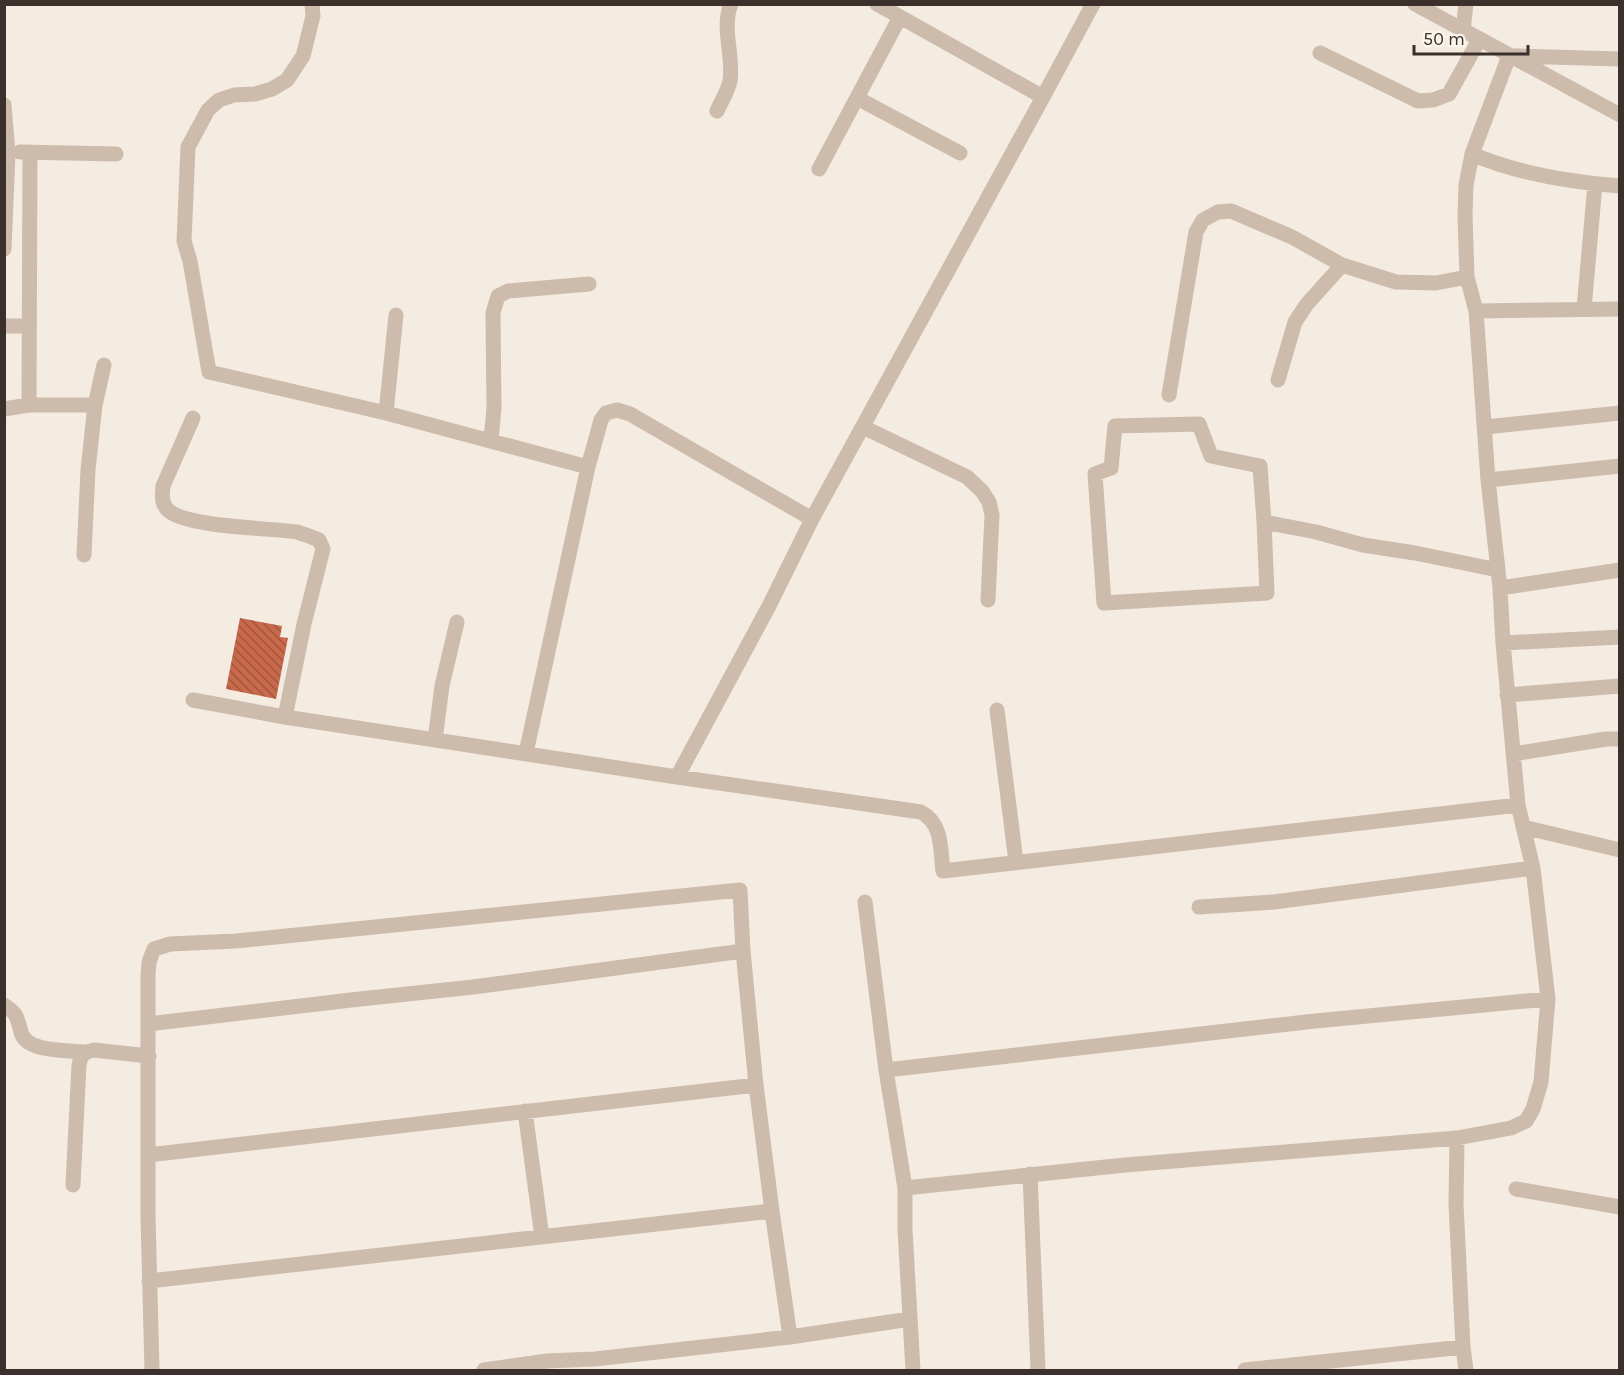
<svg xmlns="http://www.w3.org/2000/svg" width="1624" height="1375" font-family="Karla,sans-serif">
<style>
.building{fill:url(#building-back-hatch)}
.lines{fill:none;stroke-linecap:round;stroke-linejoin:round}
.minor{stroke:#cdbbac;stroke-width:15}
</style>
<defs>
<pattern id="building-back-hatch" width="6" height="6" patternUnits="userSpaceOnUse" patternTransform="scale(1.5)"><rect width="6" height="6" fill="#c8694b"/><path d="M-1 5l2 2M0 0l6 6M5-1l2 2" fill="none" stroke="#a4573f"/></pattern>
</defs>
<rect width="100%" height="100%" fill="#f4ebe1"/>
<!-- building -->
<path class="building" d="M240 618 282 626 280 637 288 638 276 699 226 689Z"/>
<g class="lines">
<!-- minor -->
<path class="minor" d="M312 4 313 16 303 56 287 80 272 89 255 94 234 95 219 100 208 110 188 147 184 241 190 261 209 372 386 413 588 467
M877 4 1043 97 1093 4
M1415 4 1620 115
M1463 31 1466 4
M1320 53 1418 101 1433 100 1449 94 1479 40
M1515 56 1620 59
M857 98 960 153
M4 105 8 153 4 249
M717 111C721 102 728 91 730 81 734 56 721 28 731 4
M20 152 116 154
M1472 154C1518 174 1570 182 1620 186
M819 169 900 17
M1584 309 1595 184
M1476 311 1620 309
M4 326H28
M1278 380 1295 322 1307 304 1342 265
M1169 395 1196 232 1203 220 1218 212 1231 211 1292 237 1342 265 1396 282 1436 283 1467 277
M29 405 30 152
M4 409 29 405H95
M386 413 396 315
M193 418 163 486C162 495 161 505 169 511 188 527 269 528 297 532 304 534 312 537 319 540L323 549 304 624 285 717
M863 427 967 477 982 491 989 502 992 515 988 600
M1485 427 1620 413
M491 440 494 408 493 313 498 296 508 291 589 284
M1488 480 1620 466
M1264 522 1267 593 1104 603 1095 474 1111 468 1115 426 1199 424 1211 456 1260 466 1264 522 1316 532 1363 545 1415 553 1498 570
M84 555 88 470 95 405 104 365
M1500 588 1620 570
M1503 643 1620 637
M1507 695 1620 686
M193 700 285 717 677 777 921 812C943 824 940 848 943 871L1518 805
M997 710 1016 862
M435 740 442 686 457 622
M526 753 588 467 601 420 606 413 617 410 630 414 812 519
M1513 754 1606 739H1620
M677 777 769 606 812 519 1043 97
M1523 827 1620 850
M865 902 886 1070 905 1188V1230L913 1370
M1199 907 1274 902 1533 868
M4 1005C18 1014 17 1018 21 1032 26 1053 68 1050 85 1052
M148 1024 351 1000 473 987 743 951 740 890 236 941 170 944 154 949 149 962 148 975V1216L152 1370
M886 1070 1315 1021 1548 999
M525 1111 542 1237
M1457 1138 1456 1204 1463 1347 1466 1370
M148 1155 756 1085
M1030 1174 1038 1370
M73 1185 79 1065C81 1055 84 1052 94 1050L149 1056
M905 1188 1125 1165 1457 1138 1511 1128 1526 1121 1533 1109 1541 1082 1548 999 1533 868 1518 805 1503 643 1500 588 1488 480 1476 311 1467 277 1465 215 1466 185 1472 154 1509 56
M1516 1189 1620 1207
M772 1211 790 1337
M149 1281 772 1211 756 1085 743 951
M484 1370 547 1361 595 1359 790 1337 910 1319
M1245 1370 1463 1347"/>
</g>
<!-- border -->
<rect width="1624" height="1375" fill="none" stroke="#3b302b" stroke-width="12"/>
<!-- scale -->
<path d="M1414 45v9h114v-9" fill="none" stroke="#3b302b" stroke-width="3"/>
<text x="1423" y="45" font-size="18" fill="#3b302b" stroke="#fbf5ee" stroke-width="4.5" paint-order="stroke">50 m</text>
</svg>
